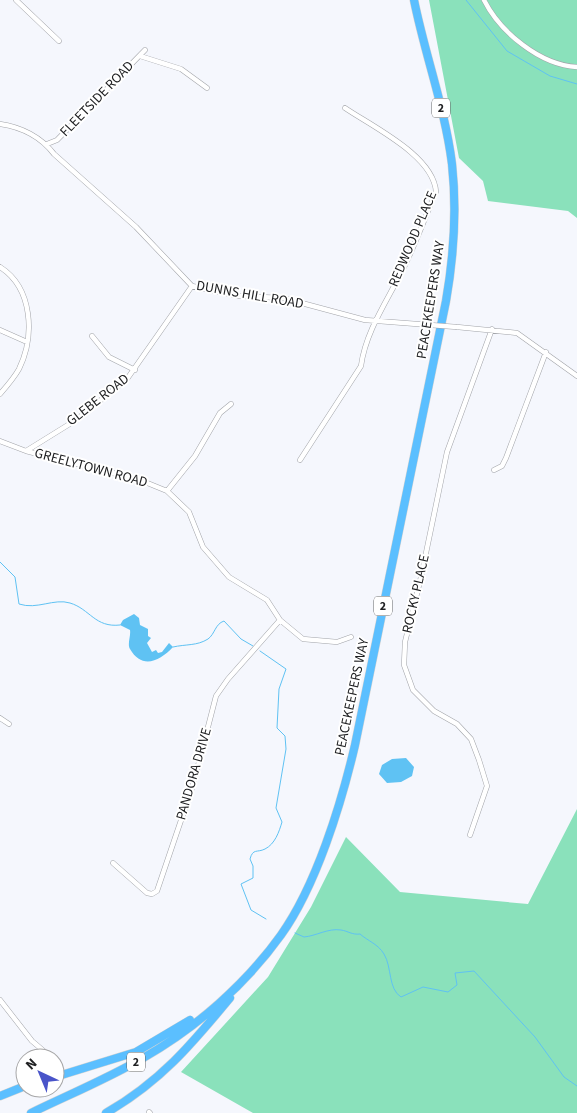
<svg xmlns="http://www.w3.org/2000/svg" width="577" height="1113" font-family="'Source Sans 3',sans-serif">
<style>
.green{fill:#8ae1bb}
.water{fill:#5fc2f3}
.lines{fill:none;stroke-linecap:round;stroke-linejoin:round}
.stream{stroke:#5fc2f3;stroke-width:1}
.street-casing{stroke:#a2a4a9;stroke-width:5.5}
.highway-casing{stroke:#d2d3d3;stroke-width:9}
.street{stroke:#fff;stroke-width:4.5}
.highway{stroke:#5bbfff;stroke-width:8}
.street-bridge-casing{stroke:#a2a4a9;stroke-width:5.5;stroke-linecap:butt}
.street-bridge{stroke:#fff;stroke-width:4.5}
.labels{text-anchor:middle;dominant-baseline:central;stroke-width:4;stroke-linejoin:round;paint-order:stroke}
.shield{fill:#fff;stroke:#636465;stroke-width:1}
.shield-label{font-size:12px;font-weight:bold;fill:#202123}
.street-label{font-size:14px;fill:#202123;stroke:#fff}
</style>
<rect width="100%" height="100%" fill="#f5f7fd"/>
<!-- green -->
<path class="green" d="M429 0H577V218L568 211 488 201 483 181 459 158Z
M577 809V1113H253L181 1072 268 977 311 907 346 837 400 892 528 904Z"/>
<!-- water -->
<path class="water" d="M134 614 139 618 140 625 148 629V636L151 638 147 643 152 652 156 650 158 653 162 652 169 643 173 647C160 661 142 670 130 649 127 644 131 636 130 630L120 625 123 620Z
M406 758 414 767 412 776 401 782 387 783 379 774 382 765 392 759Z"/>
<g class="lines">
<!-- stream -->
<path class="stream" d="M466 0 507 51 550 76 577 84
M0 562 15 577 19 604C37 610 54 598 70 603 90 609 95 628 120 625
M173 647C186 644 197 646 208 639 215 634 215 624 224 621L241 639 253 646
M260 651 286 669 279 689 277 728 285 736 286 749 276 808 282 822C279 832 275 844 265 849 257 853 253 848 250 859L253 866V878L241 884 251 910 266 919
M295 933 304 937C316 936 328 928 341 930 348 931 352 935 360 934 368 941 378 944 384 954 392 967 388 989 401 997L423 987 448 992 457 985 455 973 474 971 535 1037 564 1077 577 1086"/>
<!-- street casing -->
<g class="street-casing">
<path id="street" d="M16 0 59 41
M484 0C500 32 540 65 577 67
M140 56 181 69 207 88
M0 124C21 127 41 137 54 154L136 227 192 286 239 296 283 298 365 320 430 325
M47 144 57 140 145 50
M0 267C33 288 35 336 19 369 14 378 7 386 0 394
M457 327 517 333 577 376
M0 330 27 342
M92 336 109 357 135 370
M0 441 26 451 140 480 167 491 189 512 203 547 229 577 267 600 280 620 303 639 337 642 351 637
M26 451 76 420 127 379 192 286
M300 460 361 366C366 329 390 297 406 263 417 240 426 215 436 192 434 156 373 127 345 108
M494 470 502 466 506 458 546 352
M167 491 195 456 220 413 231 404
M0 718 9 724
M470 835 487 786 479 760 471 739 457 724 434 711 413 690 404 665 405 642 421 577 447 452 492 329
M113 863 147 893 152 894 157 891 193 785 216 696 228 679 280 620
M0 1000 32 1041 52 1058
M149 1112 150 1113"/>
</g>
<!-- highway casing -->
<g class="highway-casing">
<path id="highway" d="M55 1077 136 1052 190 1020
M0 1096 25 1086
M31 1113C68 1095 107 1079 143 1058 196 1028 246 984 281 935 316 886 341 805 355 745L446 301C454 255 457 210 452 164 445 108 425 55 414 0
M106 1113C160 1082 191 1045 230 998"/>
</g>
<!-- street -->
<use href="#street" class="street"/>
<!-- highway -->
<use href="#highway" class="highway"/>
<!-- street-bridge casing -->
<g class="street-bridge-casing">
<path id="street-bridge" d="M430 325 457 327"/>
</g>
<!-- street-bridge -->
<use href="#street-bridge" class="street-bridge"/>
</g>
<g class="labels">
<!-- shield labels -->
<g class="shield">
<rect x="432" y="98.5" width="18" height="19" rx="4"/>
<rect x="374" y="596.5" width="18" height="19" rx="4"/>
<rect x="127" y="1052.5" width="18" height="19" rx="4"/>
</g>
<g class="shield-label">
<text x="441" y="108">2</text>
<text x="383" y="606">2</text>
<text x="136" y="1062">2</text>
</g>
<!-- street labels -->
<g class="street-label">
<text transform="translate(97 99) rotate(-46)">FLEETSIDE ROAD</text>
<text transform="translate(413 239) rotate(-67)">REDWOOD PLACE</text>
<text transform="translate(250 295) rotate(10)">DUNNS HILL ROAD</text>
<text transform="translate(431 300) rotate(-81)">PEACEKEEPERS WAY</text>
<text transform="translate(98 400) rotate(-38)">GLEBE ROAD</text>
<text transform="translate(91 468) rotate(15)">GREELYTOWN ROAD</text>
<text transform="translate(416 594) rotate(-77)">ROCKY PLACE</text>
<text transform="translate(352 697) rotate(-78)">PEACEKEEPERS WAY</text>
<text transform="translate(194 774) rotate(-74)">PANDORA DRIVE</text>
</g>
</g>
<!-- north arrow -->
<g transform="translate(40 1073) rotate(316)"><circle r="24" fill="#ffffff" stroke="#a6a6a7"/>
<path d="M0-4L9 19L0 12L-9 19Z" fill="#4954c9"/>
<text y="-8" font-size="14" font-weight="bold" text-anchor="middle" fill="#202123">N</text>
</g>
</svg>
